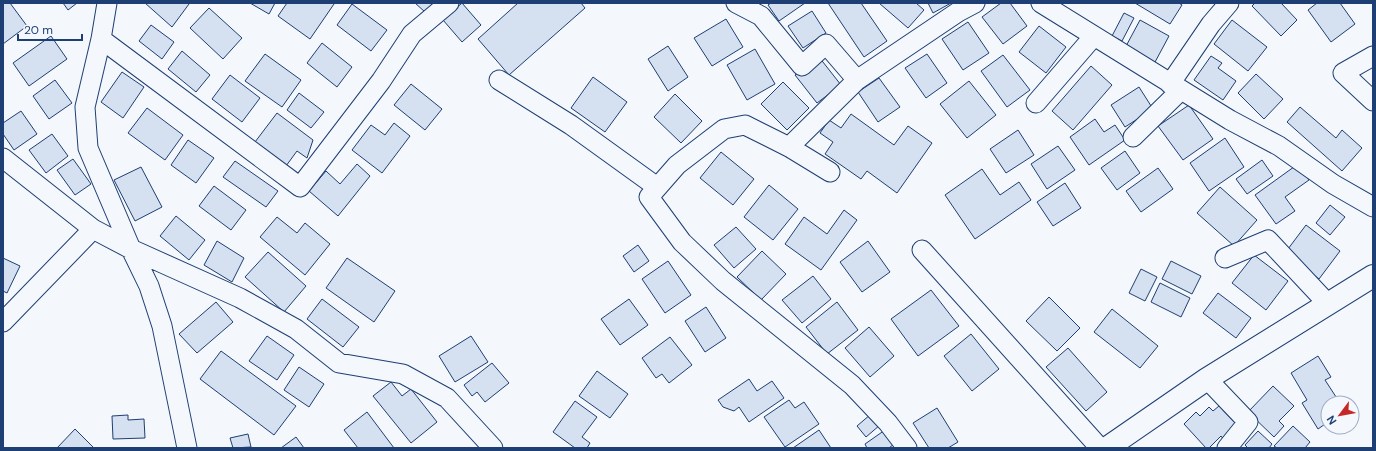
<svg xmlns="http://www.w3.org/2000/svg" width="1376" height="451" font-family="'DM Sans',sans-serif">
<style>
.building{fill:#d5e0f0;stroke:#1d3f73}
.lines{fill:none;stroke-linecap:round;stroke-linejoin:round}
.street-casing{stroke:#1d3f73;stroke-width:21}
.secondary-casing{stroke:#1d3f73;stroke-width:24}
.street{stroke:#f4f7fb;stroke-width:19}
.secondary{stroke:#f4f7fb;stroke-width:22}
</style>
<rect width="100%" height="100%" fill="#f4f7fb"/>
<!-- building -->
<path class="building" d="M3 3H10L27 26 3 44Z
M63 3H77L68 10Z
M145 3H188L189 4 172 27Z
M250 3H275L269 14Z
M287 3H333L334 4 310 39 278 16Z
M415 3H433L425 12Z
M462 3 481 25 462 42 443 20Z
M518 3H581L585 8 509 75 478 39Z
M771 3H805L779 21 768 5Z
M828 3H861L887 41 864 57Z
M879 3H916L924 10 908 28Z
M928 3H951L933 13Z
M1001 3H1010L1027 26 1003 44 982 17Z
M1135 3H1179L1182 5 1170 24Z
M1255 3H1281L1297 20 1281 36 1252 6Z
M1317 3H1340L1355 24 1331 42 1308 10Z
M352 4 387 30 371 51 337 25Z
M209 8 242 38 223 59 190 28Z
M812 11 826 33 803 48 788 26Z
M1124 13 1134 18 1122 41 1112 36Z
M726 19 743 47 712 66 694 38Z
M1140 20 1169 36 1154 64 1125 48Z
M1232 20 1267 47 1248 71 1214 44Z
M968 22 989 53 963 70 942 39Z
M151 25 174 42 162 59 139 41Z
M1039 26 1066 47 1046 73 1019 52Z
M51 36 67 59 29 86 13 63Z
M322 43 352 67 337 87 307 63Z
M668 46 688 77 668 91 648 59Z
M755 49 775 84 747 100 727 65Z
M182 51 210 75 196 92 168 69Z
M265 54 301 80 282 107 245 81Z
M927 54 947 83 926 98 905 68Z
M1003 55 1030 90 1007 107 981 71Z
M1211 56 1222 63 1218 68 1236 81 1223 100 1194 80Z
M819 57 841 85 817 103 795 75Z
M1091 66 1112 85 1073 130 1052 111Z
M122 72 144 87 123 118 101 102Z
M1256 74 1283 99 1264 119 1238 93Z
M230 75 260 98 242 122 212 99Z
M593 77 627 102 605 132 571 108Z
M879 78 900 107 878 122 858 92Z
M55 80 72 103 49 119 33 96Z
M969 81 996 115 967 138 940 104Z
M783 82 809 108 787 130 761 104Z
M411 84 442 109 425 130 394 105Z
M1139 87 1153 109 1125 127 1111 105Z
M299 93 324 112 311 128 287 110Z
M675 94 702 121 681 143 654 117Z
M1189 105 1213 139 1183 160 1158 126Z
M1300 107 1336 138 1342 130 1362 148 1342 171 1287 122Z
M147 108 183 135 165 160 128 133Z
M21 111 37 134 14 150 3 134V123Z
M277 113 313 140 307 158 297 151 286 166 255 142Z
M851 114 894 145 908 126 932 143 897 193 867 171 861 179 825 154 833 142 820 133 829 120 841 128Z
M1095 119 1104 132 1115 125 1125 140 1089 165 1070 137Z
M394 123 410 136 382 173 352 150 371 125 385 135Z
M1018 130 1034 155 1006 173 990 149Z
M52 134 68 156 46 173 29 150Z
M1225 138 1244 167 1209 191 1190 163Z
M188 140 214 158 196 183 171 165Z
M1058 146 1075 170 1047 189 1031 164Z
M1125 151 1140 173 1117 190 1101 168Z
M721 152 754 179 733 205 700 178Z
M73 159 91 184 75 195 57 170Z
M1262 160 1273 176 1247 194 1236 179Z
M235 161 278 191 266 207 223 177Z
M357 164 370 176 338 216 309 191 326 171 340 184Z
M1298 164 1309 180 1285 197 1295 211 1276 224 1255 195Z
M141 167 162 207 135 221 114 180Z
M1158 168 1173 189 1141 212 1126 191Z
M982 169 1000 195 1019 182 1031 200 975 239 945 195Z
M1065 183 1081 208 1053 226 1037 202Z
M769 185 798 209 773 240 744 217Z
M214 186 246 210 231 230 199 206Z
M1220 187 1257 220 1234 246 1197 213Z
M1330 205 1345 217 1330 235 1316 223Z
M844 210 857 220 821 270 785 244 804 217 827 234Z
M176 216 205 240 189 260 160 236Z
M277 217 297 233 305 223 330 244 305 275 260 237Z
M1306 225 1340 251 1319 279 1285 253Z
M736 227 756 249 734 268 714 245Z
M217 241 244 258 232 282 204 265Z
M868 241 890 272 862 292 840 262Z
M638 245 649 261 634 272 623 256Z
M762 251 786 274 761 300 737 277Z
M268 252 306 286 284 312 245 277Z
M1254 255 1288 281 1266 310 1232 283Z
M3 258 20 266 7 293 3 291Z
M347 258 395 291 374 322 326 288Z
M668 261 691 295 665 313 642 279Z
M1171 261 1201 276 1192 294 1162 279Z
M1141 269 1157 277 1145 301 1129 293Z
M813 276 831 299 802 323 782 300Z
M1160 283 1190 298 1181 317 1151 302Z
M931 290 959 326 918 356 891 319Z
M1218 293 1251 318 1236 338 1203 313Z
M1049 297 1080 328 1057 351 1026 321Z
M322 299 359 327 343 347 307 319Z
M629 299 648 325 620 345 601 319Z
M216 302 233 322 197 353 179 334Z
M837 302 858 330 827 354 806 327Z
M706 307 726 338 705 352 685 321Z
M1112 309 1158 346 1140 368 1094 332Z
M869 327 894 356 870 377 845 348Z
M971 334 999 369 972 391 944 356Z
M267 336 294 355 277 380 249 361Z
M471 336 488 362 455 382 439 356Z
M670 337 692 365 669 383 662 374 656 378 642 358Z
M1068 348 1107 392 1086 411 1046 367Z
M221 351 296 406 274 435 200 379Z
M1318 356 1331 377 1325 380 1340 403H1328V422L1318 429 1302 403 1307 400 1291 373Z
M492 363 509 383 485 402 477 392 472 396 464 385Z
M299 367 324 384 309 407 284 390Z
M597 371 628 394 610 418 579 396Z
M749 379 757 391 772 381 784 398 749 422 739 407 734 411 723 407 718 400Z
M391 382 402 396 411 389 437 422 411 443 373 396Z
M1273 386 1294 406 1279 421 1284 426 1274 437 1248 412Z
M789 400 795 408 804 402 819 424 785 447 764 417Z
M575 401 597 417 582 437 590 443 587 448H575L553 432Z
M1219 406 1238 426 1224 440 1221 436 1209 448H1206L1184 424 1196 412 1200 416 1209 407 1213 411Z
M937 408 958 442 948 448H929L913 423Z
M367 412 394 448H358L344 430Z
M871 414 880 425 866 437 857 426Z
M128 415V420L144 419 145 438 113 439 112 416Z
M1293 426 1310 442 1305 448H1277L1274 446Z
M75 429 94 448H57Z
M819 430 831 448H793Z
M885 430 894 444 889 448H867L865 444Z
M1258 431 1272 444 1269 448H1248L1245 445Z
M248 434 251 447 233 448 230 438Z
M296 437 304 448H281Z"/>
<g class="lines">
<!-- street casing -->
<g class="street-casing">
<path id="street" d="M107 3 101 39 85 107 88 148 131 249 149 286 162 326 187 448
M736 3 761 16 802 66 826 44 857 80
M1041 3 1230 120 1279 146 1333 184 1373 207
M101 39 300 187 381 81 412 34 449 3
M1373 56 1343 73 1373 101
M499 80 571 125 657 187
M1170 84 1211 24 1229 3
M1036 103 1094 36
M1133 137 1181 90
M789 147 857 80 958 12 975 3
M3 158 93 229 131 249 240 298 296 329 339 363 403 374 447 398 493 448
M830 172 789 147 745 125 724 129 677 165 649 197 682 242 723 281 852 385 888 423 907 448
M922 250 1100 448
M1225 258 1268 240 1328 304
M3 322 93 229
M1207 379 1248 422 1227 448"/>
</g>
<!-- secondary casing -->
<g class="secondary-casing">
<path id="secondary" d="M1107 448 1207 379 1373 276"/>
</g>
<!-- street -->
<use href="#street" class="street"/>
<!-- secondary -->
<use href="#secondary" class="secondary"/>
</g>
<!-- border -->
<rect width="1376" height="451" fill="none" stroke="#1d3f73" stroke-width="8"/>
<!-- north arrow -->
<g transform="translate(1340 415) rotate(238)"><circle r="19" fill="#f4f7fb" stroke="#9eadc5"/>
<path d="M0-3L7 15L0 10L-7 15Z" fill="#c62828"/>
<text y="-6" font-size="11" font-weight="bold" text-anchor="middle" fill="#1d3f73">N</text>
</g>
<!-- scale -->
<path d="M18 34v6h64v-6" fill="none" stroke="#1d3f73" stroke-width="2"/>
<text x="24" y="34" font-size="12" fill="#1d3f73" stroke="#f4f7fb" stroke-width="3" paint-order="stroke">20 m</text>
</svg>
